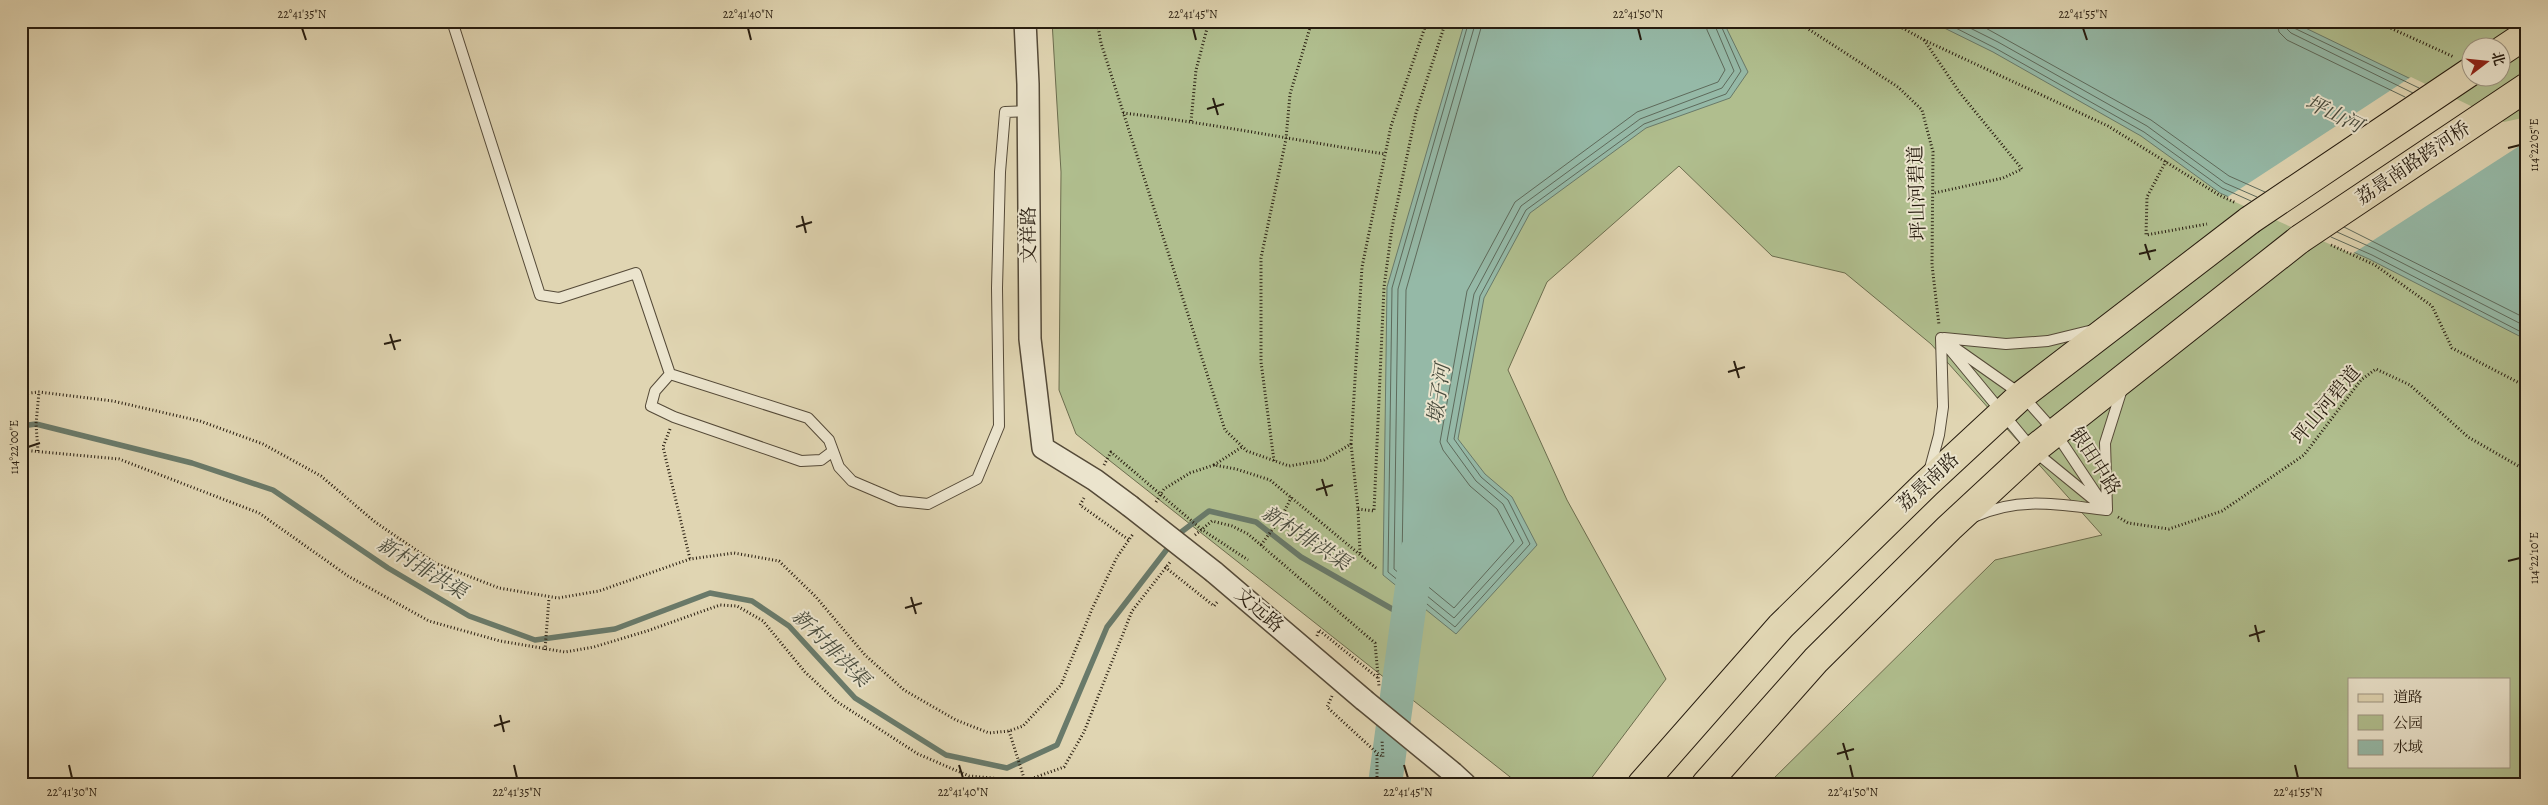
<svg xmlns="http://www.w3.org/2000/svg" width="2548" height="805" font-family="Alegreya,'Noto Serif SC',serif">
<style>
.green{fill:#b0be8e;stroke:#6c6d4e;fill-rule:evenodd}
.water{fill:#95b9a7;stroke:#697a6a}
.pier{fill:#e0d5b2}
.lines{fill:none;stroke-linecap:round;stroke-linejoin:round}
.shore{stroke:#5e6a5b;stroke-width:1}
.stream{stroke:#697a6a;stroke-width:5.5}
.river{stroke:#95b9a7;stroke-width:34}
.service-casing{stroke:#554a38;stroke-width:12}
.minor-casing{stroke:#554a38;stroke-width:24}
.primary-casing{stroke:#271c0f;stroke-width:30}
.path{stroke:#271c0f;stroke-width:3;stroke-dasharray:1 2.5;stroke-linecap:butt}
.service{stroke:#ebe4cd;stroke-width:10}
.minor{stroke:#ebe4cd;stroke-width:21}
.primary{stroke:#e0d5b2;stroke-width:28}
.minor-bridge-casing{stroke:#554a38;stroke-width:24;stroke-linecap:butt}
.primary-bridge-casing{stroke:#271c0f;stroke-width:30;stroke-linecap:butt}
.minor-bridge{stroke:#ebe4cd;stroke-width:21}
.primary-bridge{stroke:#e0d5b2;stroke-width:28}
.ticks{fill:none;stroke:#271c0f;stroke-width:2}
.labels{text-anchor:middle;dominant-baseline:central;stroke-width:4;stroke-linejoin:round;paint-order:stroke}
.street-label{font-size:19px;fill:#271c0f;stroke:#ebe4cd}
.water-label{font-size:20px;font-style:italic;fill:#484b3d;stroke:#ebe4cd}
.neatline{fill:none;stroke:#271c0f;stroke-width:2}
.ticks-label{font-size:12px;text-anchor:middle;fill:#271c0f}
</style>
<rect width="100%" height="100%" fill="#e0d5b2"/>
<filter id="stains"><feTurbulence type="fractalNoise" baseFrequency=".004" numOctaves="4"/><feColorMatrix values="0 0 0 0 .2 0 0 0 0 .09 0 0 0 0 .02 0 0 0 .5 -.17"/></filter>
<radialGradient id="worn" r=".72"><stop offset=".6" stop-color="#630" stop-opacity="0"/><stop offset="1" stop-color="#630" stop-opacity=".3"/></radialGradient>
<!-- green -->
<path class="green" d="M1052 21H2527V784H1768L1995 560 2102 535 1931 344 1845 273 1772 256 1679 166 1547 282 1508 370 1567 500 1666 679 1587 784H1519L1076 434 1059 390 1061 172ZM2470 48H2500V78H2470ZM2349 679H2509V766H2349Z"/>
<!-- water -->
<path class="water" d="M1465 21H1723L1748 72 1730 98 1646 128 1530 213 1484 298 1458 439 1485 474 1512 497 1537 545 1456 634 1383 575 1387 287Z
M1930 21H2291L2504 124 2527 119V340L2369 259 2220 193 2141 136 1993 52Z"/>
<!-- pier -->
<path class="pier" d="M2411 77 2504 122 2527 117V141L2352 254 2226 198Z"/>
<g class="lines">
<!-- shore -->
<path class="shore" d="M1469 21 1392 288 1388 572 1455 627 1530 544 1508 500 1481 477 1454 439 1480 296 1526 210 1644 124 1726 94 1741 71 1719 21
M1476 21 1398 289 1394 569 1454 618 1523 543 1503 504 1476 481 1447 441 1474 294 1521 206 1640 119 1722 88 1734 71 1713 21
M1483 21 1406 290 1402 565 1454 608 1514 541 1497 509 1470 486 1443 450 1440 442 1467 291 1515 202 1637 112 1718 82 1725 70 1707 30 1706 21
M1942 21 1995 48 2144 132 2222 188 2251 201
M1956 21 1998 42 2147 126 2225 183 2257 197
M1973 21 2151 120 2229 176 2265 192
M2277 21 2279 32 2287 40 2405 97
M2284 21 2286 28 2291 33 2413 93
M2291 21 2294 28 2419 88
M2344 227 2527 319
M2337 232 2375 249 2527 327
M2331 237 2372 255 2527 335"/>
<!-- stream -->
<path class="stream" d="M21 426 36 424 192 463 273 490 388 568 469 616 535 640 615 629 710 593 752 601 789 626 855 698 946 755 1007 768 1057 745 1107 627 1171 544
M1176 536 1209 511 1256 522 1301 557 1408 618"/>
<!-- river -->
<path class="river" d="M1385 784 1417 551"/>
<!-- service casing -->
<g class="service-casing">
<path id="service" d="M452 21 540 295 559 298 636 273 670 374 808 418 829 440 839 467 852 481 899 501 928 504 977 479 999 426 997 288 1000 172 1005 112 1028 111
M1941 338 2022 395 2055 432 2107 510
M1944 338 2006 344 2048 341 2093 330
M1948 347 2033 450 2099 504
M670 374 655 391 651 406 674 417 801 461 821 460 833 451
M1929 472 1939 435 1943 407 1941 338
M2107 509 2105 443 2122 389
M1976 516C2021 496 2059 505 2106 510"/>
</g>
<!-- minor casing -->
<g class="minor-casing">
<path id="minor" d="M1025 21 1028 84 1030 339 1043 448 1095 480 1130 506
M1214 572 1364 700
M1453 773 1465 784"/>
</g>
<!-- primary casing -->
<g class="primary-casing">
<path id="primary" d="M2500 52 2527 34
M1642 784 1781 626 1926 484 2022 395 2250 220
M1706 784 1816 660 1949 528 2033 450 2300 239"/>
</g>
<!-- path -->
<path class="path" d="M1097 21 1101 43 1225 430 1247 451 1289 466 1324 460 1351 444 1362 267 1391 126 1427 21
M1800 21 1799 23 1898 87 1922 110 1933 152 1932 265 1939 325
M1890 21 1924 40 2108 126 2219 195 2236 203
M2375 21 2454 57
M1924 40 1960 93 2022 169 2003 178 1934 193
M1123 113C1211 123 1298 141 1385 154
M1191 121 1196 70 1209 21
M2166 161 2147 197 2146 235 2207 224
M2331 245 2375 265 2432 306 2452 348 2527 387
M21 394 39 392 113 401 200 421 263 444 321 476 375 522 435 563 499 588 558 598 599 591 690 559 734 553 779 561 816 597 865 655 904 690 956 720 989 733 1009 731 1023 726 1061 685 1092 609 1117 557 1133 534
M670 429 663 447 690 559
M1351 444 1358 509 1360 553
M21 450 119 459 259 513 348 576 429 621 500 641 565 652 594 647 647 631 720 605 737 606 763 621 805 672 836 701 918 754 969 776 1025 781 1064 767 1084 732 1132 611 1171 561
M38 451 36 424 39 392
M1274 461 1261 362V258L1286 139 1290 94 1312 21
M1104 465 1111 452 1201 529 1248 560
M1214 465 1242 447
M1084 498 1080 505 1129 540
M1156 502 1164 489 1190 473 1214 465 1236 469 1270 480 1376 568
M1358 509 1374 511 1384 287 1392 228 1416 113 1446 21
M2118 517 2128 523 2169 529 2222 511 2304 455 2361 380 2376 369 2410 385 2468 437 2527 471
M1195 535 1212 521 1232 526 1248 534 1375 643 1379 686
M1261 545 1281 518 1292 496
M1165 567 1214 606 1218 601
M1317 636 1319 630 1378 678
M545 650 549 598
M1332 696 1327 707 1377 753
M1009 731 1025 781
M1377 784V753L1383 757 1382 740"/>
<!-- service -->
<use href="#service" class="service"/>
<!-- minor -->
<use href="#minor" class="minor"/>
<!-- primary -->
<use href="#primary" class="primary"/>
<!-- minor-bridge casing -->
<g class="minor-bridge-casing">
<path id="minor-bridge" d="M1130 506 1214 572
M1364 700 1453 773"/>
</g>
<!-- primary-bridge casing -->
<g class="primary-bridge-casing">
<path id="primary-bridge" d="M2250 220 2470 72
M2300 239 2527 87"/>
</g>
<!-- minor-bridge -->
<use href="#minor-bridge" class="minor-bridge"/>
<!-- primary-bridge -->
<use href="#primary-bridge" class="primary-bridge"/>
</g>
<!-- ticks -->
<path class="ticks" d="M302 28 306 40M748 28 751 40M1193 28 1196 40M1638 28 1641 40M2083 28 2087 40M1213 98 1218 115M1207 109 1224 104M2508 148 2520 145M802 216 806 233M796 227 812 222M2145 244 2150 260M2139 254 2156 250M390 334 395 350M384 344 401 340M1734 361 1739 378M1728 372 1745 367M28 447 40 443M1322 479 1327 496M1316 490 1333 485M2508 561 2520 558M911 597 916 614M905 608 922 603M2255 625 2259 642M2249 636 2265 631M500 715 504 732M494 726 510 721M1843 743 1848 760M1837 754 1854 749M69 765 72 778M514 765 517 778M959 765 963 778M1404 765 1408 778M1850 765 1853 778M2295 765 2298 778"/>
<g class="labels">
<!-- street labels -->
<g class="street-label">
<text transform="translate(2413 163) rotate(-34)">荔景南路跨河桥</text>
<text transform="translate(1917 193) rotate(-92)">坪山河碧道</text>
<text transform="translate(1029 235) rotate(-90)">文祥路</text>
<text transform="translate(2326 405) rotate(-50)">坪山河碧道</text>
<text transform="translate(2095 461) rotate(57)">银田中路</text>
<text transform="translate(1928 482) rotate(-43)">荔景南路</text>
<text transform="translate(1259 610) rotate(41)">文远路</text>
</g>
<!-- water labels -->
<g class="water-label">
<text transform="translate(2334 114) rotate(26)">坪山河</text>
<text transform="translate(1439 394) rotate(-82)">墩子河</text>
<text transform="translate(1306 538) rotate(33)">新村排洪渠</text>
<text transform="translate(422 568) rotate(31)">新村排洪渠</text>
<text transform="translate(831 648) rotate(45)">新村排洪渠</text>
</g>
</g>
<!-- margin -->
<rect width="2548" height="805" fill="none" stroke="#e0d5b2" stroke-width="55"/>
<!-- legend -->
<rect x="2348" y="678" width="162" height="90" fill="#ebe4cd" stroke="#9d9481"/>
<rect x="2358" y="694" width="25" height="8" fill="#e0d5b2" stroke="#9d9481"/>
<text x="2393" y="702" font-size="15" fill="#271c0f">道路</text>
<rect x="2358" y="715" width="25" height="15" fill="#b0be8e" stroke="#9d9481"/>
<text x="2393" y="728" font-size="15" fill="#271c0f">公园</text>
<rect x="2358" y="740" width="25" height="15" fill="#95b9a7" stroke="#9d9481"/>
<text x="2393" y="752" font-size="15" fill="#271c0f">水域</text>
<!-- north arrow -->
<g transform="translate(2486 62) rotate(74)"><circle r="24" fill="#ebe4cd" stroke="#9d9481"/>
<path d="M0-4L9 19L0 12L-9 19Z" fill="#8f2418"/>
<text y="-8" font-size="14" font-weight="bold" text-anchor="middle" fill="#271c0f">北</text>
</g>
<rect x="28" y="28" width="2492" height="750" class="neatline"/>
<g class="ticks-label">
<text x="302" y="18">22°41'35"N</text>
<text x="748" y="18">22°41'40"N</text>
<text x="1193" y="18">22°41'45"N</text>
<text x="1638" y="18">22°41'50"N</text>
<text x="2083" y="18">22°41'55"N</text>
<text transform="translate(2534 145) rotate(-90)" y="4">114°22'05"E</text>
<text transform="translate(14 447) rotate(-90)" y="4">114°22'00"E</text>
<text transform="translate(2534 558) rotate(-90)" y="4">114°22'10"E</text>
<text x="72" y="796">22°41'30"N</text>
<text x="517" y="796">22°41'35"N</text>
<text x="963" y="796">22°41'40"N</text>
<text x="1408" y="796">22°41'45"N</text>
<text x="1853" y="796">22°41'50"N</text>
<text x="2298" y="796">22°41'55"N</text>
</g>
<rect width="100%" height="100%" filter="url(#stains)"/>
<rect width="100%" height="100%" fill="url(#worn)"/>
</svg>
